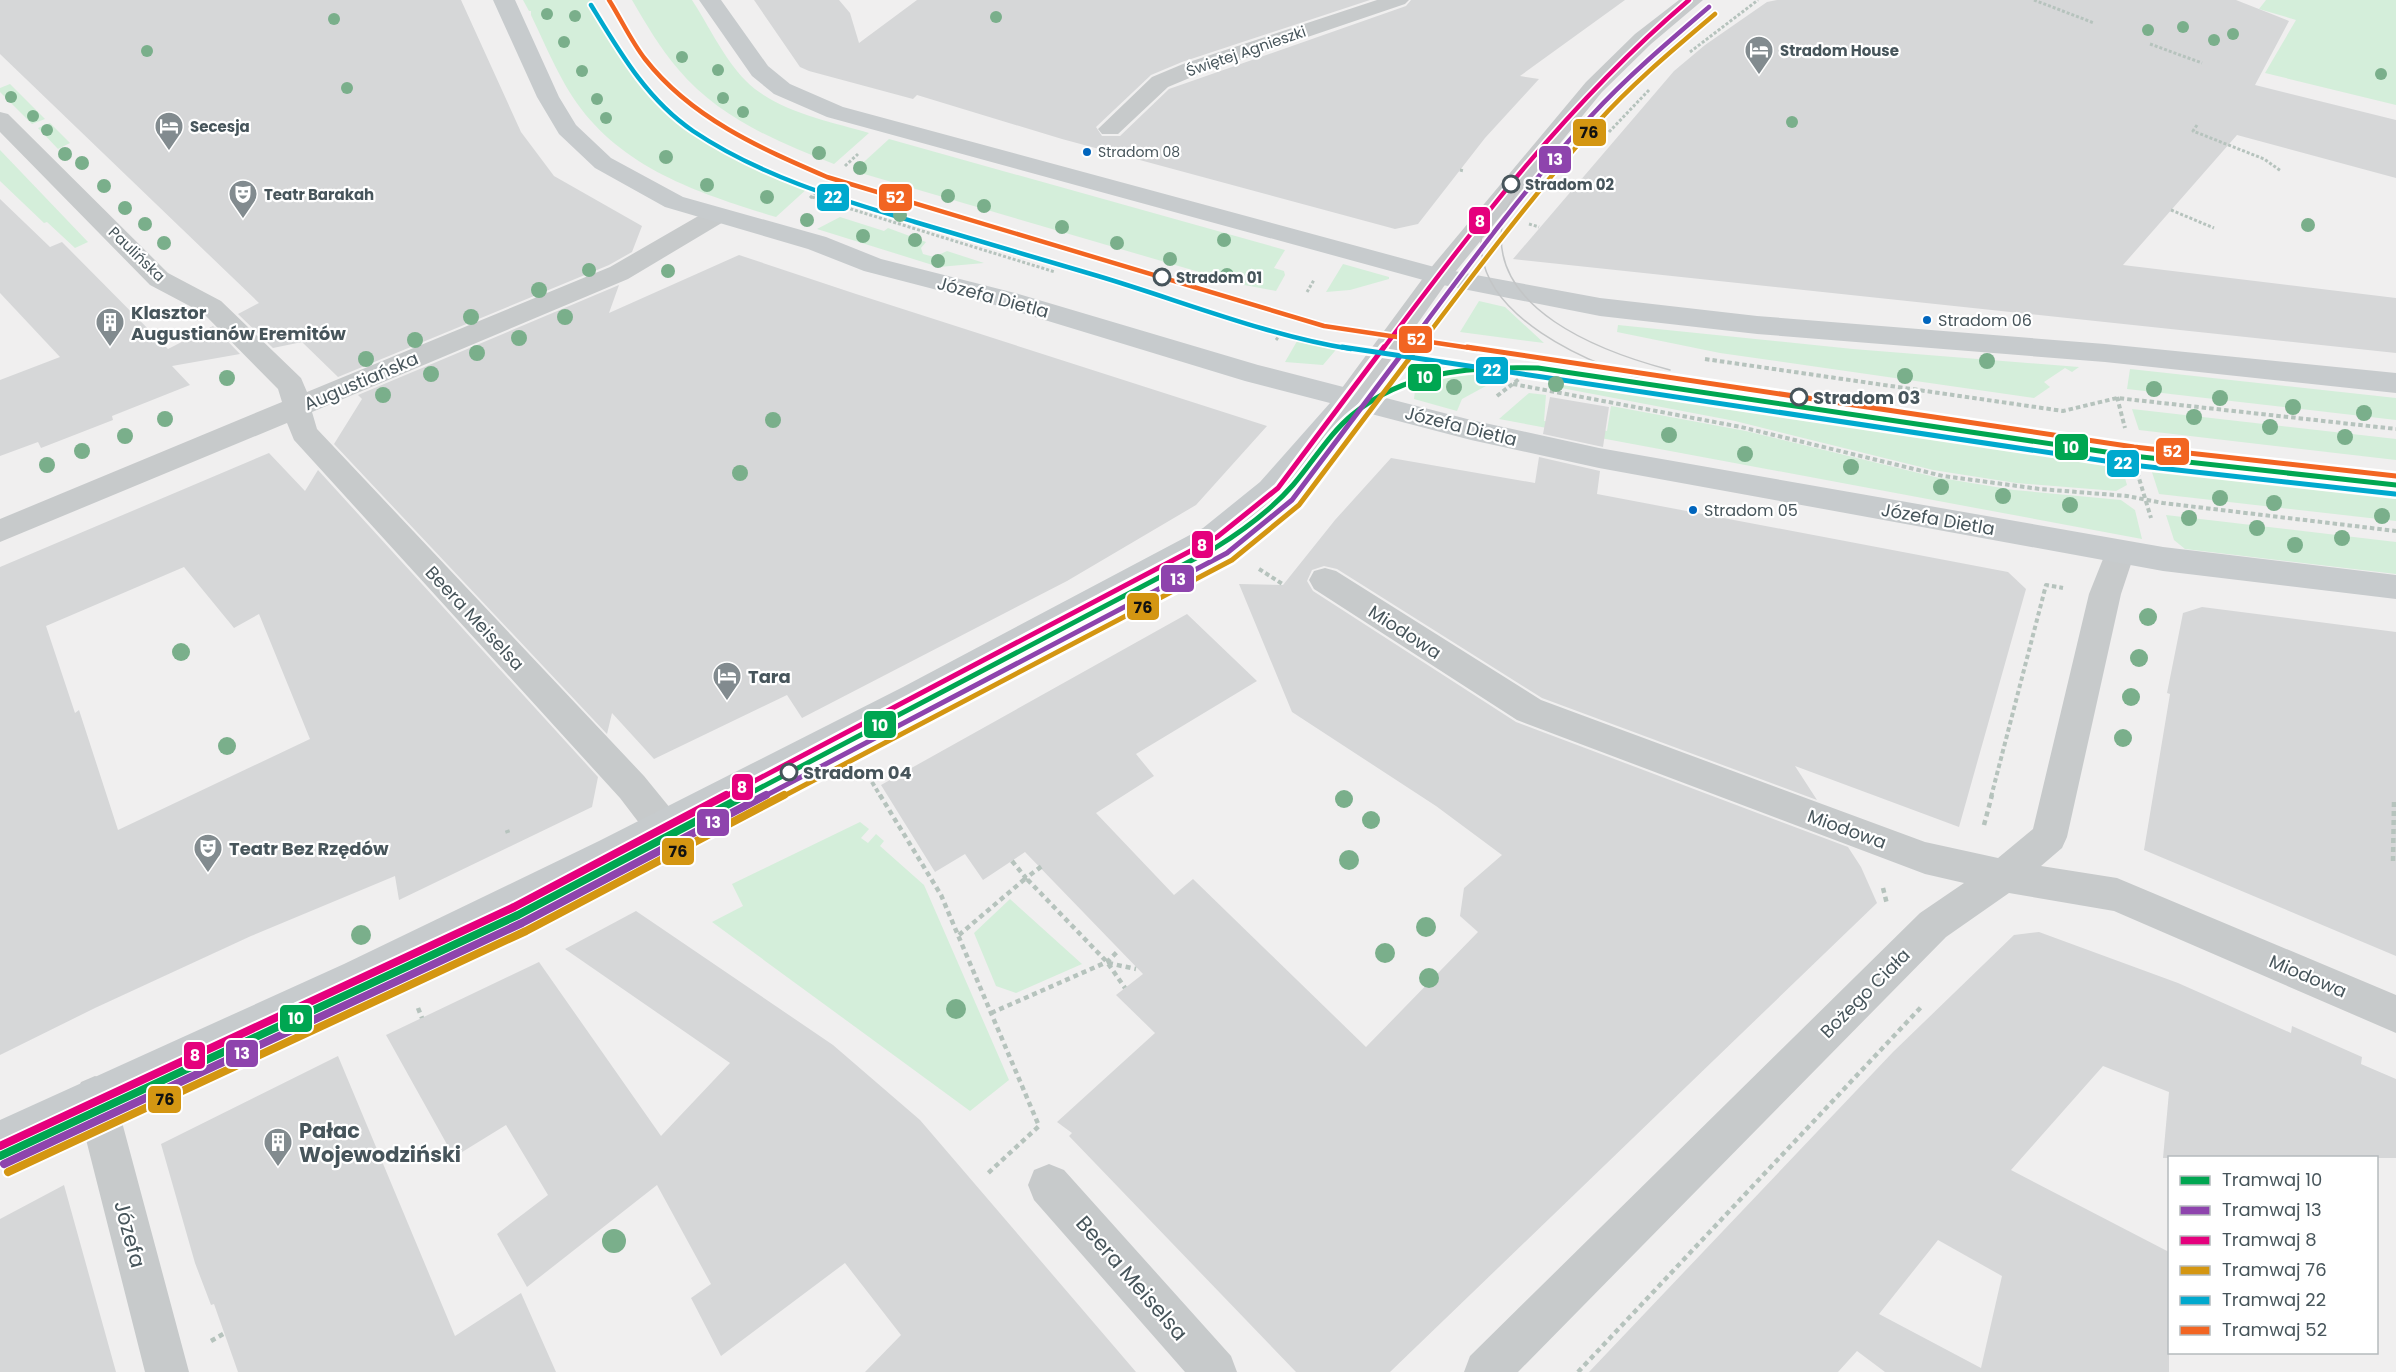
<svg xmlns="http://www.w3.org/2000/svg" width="2396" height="1372" font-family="Poppins,sans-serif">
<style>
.green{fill:#d4eeda}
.building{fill:#d6d7d8;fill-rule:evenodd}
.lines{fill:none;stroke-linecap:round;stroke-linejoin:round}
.path-far2{stroke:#b6c3bd;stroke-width:3;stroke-dasharray:3 2;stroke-linecap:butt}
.path-far1{stroke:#b6c3bd;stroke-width:4;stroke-dasharray:4.5 3;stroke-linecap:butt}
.path{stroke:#b6c3bd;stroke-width:4.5;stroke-dasharray:5 4;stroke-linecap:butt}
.street{fill:#c7cacb;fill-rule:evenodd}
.secondary{fill:#c7cbcd;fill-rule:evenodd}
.tram{stroke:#c3c5c6;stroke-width:1.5}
.tram-1-far1-casing{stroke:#fff;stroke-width:10}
.tram-1-casing{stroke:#fff;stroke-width:12}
.tram-2-far2-casing{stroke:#fff;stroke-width:8}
.tram-2-far1-casing{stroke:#fff;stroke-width:10}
.tram-2-casing{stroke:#fff;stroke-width:12}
.tram-3-far2-casing{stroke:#fff;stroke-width:8}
.tram-3-far1-casing{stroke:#fff;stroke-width:10}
.tram-3-casing{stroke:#fff;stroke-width:12}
.tram-4-far2-casing{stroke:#fff;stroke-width:8}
.tram-4-far1-casing{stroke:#fff;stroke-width:10}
.tram-4-casing{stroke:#fff;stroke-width:12}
.tram-5-far1-casing{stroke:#fff;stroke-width:8}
.tram-5-casing{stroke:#fff;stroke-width:10}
.tram-6-far1-casing{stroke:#fff;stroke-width:8}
.tram-6-casing{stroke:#fff;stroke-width:10}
.tram-1-far1{stroke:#00a651;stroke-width:5}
.tram-1{stroke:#00a651;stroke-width:8}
.tram-2-far2{stroke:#8e44ad;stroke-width:4.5}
.tram-2-far1{stroke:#8e44ad;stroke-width:5}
.tram-2{stroke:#8e44ad;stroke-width:8}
.tram-3-far2{stroke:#e5007d;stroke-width:4.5}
.tram-3-far1{stroke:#e5007d;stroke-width:5}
.tram-3{stroke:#e5007d;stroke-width:8}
.tram-4-far2{stroke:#d49612;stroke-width:4.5}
.tram-4-far1{stroke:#d49612;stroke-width:5}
.tram-4{stroke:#d49612;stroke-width:8}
.tram-5-far1{stroke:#00a9ce;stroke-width:4.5}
.tram-5{stroke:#00a9ce;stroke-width:5}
.tram-6-far1{stroke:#f26522;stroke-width:4.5}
.tram-6{stroke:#f26522;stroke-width:5}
.tree{fill:#7aaf8b}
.bus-dot{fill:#0065bd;stroke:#fff;stroke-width:2}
.stop-dot{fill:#fff;stroke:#47555b;stroke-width:3}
.labels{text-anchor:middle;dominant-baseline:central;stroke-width:4.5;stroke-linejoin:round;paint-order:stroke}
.far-bus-label{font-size:14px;fill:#47555b;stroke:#fff;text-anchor:start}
.far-poi-label{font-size:15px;font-weight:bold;fill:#47555b;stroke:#fff;text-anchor:start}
.far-street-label{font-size:15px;fill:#47555b;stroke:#fff}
.far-stop-label{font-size:15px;font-weight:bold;fill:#47555b;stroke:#fff;text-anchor:start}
.bus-label{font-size:16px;fill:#47555b;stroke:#fff;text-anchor:start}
.street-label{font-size:18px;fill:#47555b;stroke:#fff}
.poi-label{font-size:18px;font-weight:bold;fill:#47555b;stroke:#fff;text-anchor:start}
.stop-label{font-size:18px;font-weight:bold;fill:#47555b;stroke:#fff;text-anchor:start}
.near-poi-label{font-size:21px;font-weight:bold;fill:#47555b;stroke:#fff;text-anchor:start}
.near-street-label{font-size:21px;fill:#47555b;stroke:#fff}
.line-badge{stroke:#fff;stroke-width:2}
.badge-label{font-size:16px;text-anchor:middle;font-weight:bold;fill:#fff}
.pale-badge-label{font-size:16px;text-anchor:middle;font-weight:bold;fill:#111}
</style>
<rect width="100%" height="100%" fill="#f0efef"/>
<!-- green -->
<path class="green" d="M523 0H590C604 25 617 52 635 74 680 132 742 161 809 187L776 217C698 193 619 168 572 96 556 71 544 42 531 15V11H529Z
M632 0H692C709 26 724 59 746 81 777 112 829 121 869 133L834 164C777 142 718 117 678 69 660 48 646 24 632 0Z
M2266 0H2396V105L2265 73 2296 20 2259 9Z
M10 84 45 119 32 124 0 92V88Z
M50 123 70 143 58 149 38 128Z
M889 139 1285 250 1274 268 1284 271 1285 275 1276 291 1223 281V279L854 171Z
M0 150 88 242 75 248 47 222 44 223 0 181Z
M840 217 884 231 888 228 926 242 921 248 923 254 934 257 947 251 984 263 939 267 817 229Z
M1343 264 1389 277V279L1350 290 1326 292Z
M1479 301 1505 307 1544 343 1460 332Z
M1618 325 1853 349 2079 367 2072 372 2065 368 2044 382 2050 387 2034 398 1720 353 1617 332Z
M1300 336 1340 345 1323 365 1285 362Z
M2130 369 2396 398V420L2127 389Z
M1487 374H1508L1462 399 1457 411 1414 399 1415 390C1432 375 1465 376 1487 374Z
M1553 377 2120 461 2127 485 2116 491 2016 483 1933 470 1735 421 1556 387 1549 383Z
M1529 393 1546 395 1544 421 1607 431 1611 406 1746 431 1935 477 2014 490 2121 500 2135 510 2142 539 1499 419Z
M2132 409 2396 439V460L2139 430Z
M2150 466 2396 495V521L2159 494Z
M2166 515 2396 542V574L2185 549 2174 540Z
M860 822 869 829 861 838 868 843 876 834 884 841 880 846 924 885 1009 1080 970 1111 712 922 743 906 732 884Z
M1010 899 1082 964 1016 993 996 986 974 933Z"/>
<!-- building -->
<path class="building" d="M0 0H461L521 132 554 176 642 226 632 252 609 265 338 377 302 342 273 348 238 314 259 303 0 54Z
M754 0H839L850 13 859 43 917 0H1370L1182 62 1151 75 1096 127 1102 136H1120L1169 89 1406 6 1411 0H1625L1520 76 1539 79 1485 138 1418 224 1395 229 1062 139 917 95 913 99 809 71 800 67Z
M1777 0H2236L2289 21 2255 85 2396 120V178L2237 135 2123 265 2396 298V353L1513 259 1674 71 1705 45 1767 2Z
M0 199 50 247 62 242 168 349 213 326 240 354 172 366 190 385 112 416 113 420 41 448 38 442 0 456V380L60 357 0 293Z
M739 255 856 294 1267 426 1196 505 1067 581 802 718 787 695 654 759 612 713 607 734 334 444 362 399 358 395 619 285 609 313Z
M1550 397 1609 407 1603 447 1543 434Z
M269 453 305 491 318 470 598 777 592 807 399 900 395 876 251 936 95 1008 0 1055V567ZM184 567 234 628 259 614 310 739 118 830 79 710 75 713 46 626Z
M1539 457 1600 471 1597 494 2008 572 2026 589 1959 827 1795 766 1817 800 1542 698 1337 569 1324 566 1312 570 1307 581 1313 591 1516 722 1848 847 1861 867 1877 903 1390 1372H1296L1069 1136 1072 1133 1057 1122 1155 1033 1116 995 1143 974 1025 852 983 880 965 854 935 872 881 785 1187 614 1257 681 1136 754 1154 776 1096 813 1174 895 1193 879 1366 1047 1478 932 1460 916 1464 888 1502 855 1436 806 1292 712 1239 584 1283 585 1335 520 1391 458 1535 483Z
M2202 607 2396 632V956L2144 850 2170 694 2167 693 2183 613Z
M636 911 833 1045 920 1120 1136 1372H865L901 1335 845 1263 721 1356 691 1298 711 1284 657 1185 527 1287 497 1234 548 1195 506 1125 454 1157 386 1035 539 962 661 1136 730 1063 565 949Z
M2039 932 2178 983 2291 1033 2292 1026 2362 1057 2361 1064 2396 1079V1158H2163L2169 1092 2103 1066 2011 1170 2169 1252V1372H1885L1857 1351 1838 1372H1589L1893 1052 2014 935ZM1938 1240 2002 1276 1981 1368 1879 1314Z
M338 1056 455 1336 521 1293 556 1372H238L214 1304 211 1305 195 1263 161 1144Z
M64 1185 116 1372H0V1219Z"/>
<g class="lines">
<!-- path-far2 -->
<path class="path-far2" d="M2034 0 2094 23
M2150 44 2202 63
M1690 52 1758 0
M2197 125 2193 131 2264 159 2281 171
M1609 132 1649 90
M845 166 858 154
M1460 170 1464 171
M812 197 1055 272
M810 198 817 191
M2171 210 2214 228
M1529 224 1539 227
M1307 292 1314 280
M1276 340 1283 331"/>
<!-- path-far1 -->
<path class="path-far1" d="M1705 359 2063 411 2117 398 2396 429
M1513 384 1741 427 1943 476 2040 489 2127 496 2163 503 2396 531
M1497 396 1523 376
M2117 397 2125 428
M2135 465 2151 518
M1259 569 1284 585
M872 782 881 797
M1991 797 2046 585 2063 588"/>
<!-- path -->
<path class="path" d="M880 795 941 895 1039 1126 986 1175
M1984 825 1992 795
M507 830 508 833
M1012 861 1026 878 1042 866
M2393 861 2394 801
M1883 888 1887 904
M959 935 1026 878 1107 962 1125 988
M1108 963 1136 969
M418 1008 422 1018
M991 1013 1107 962 1119 950
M211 1341 225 1333
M1578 1372 1923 1005"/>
<!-- street -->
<path class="street" d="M1377 0H1409L1405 4 1199 74 1168 87 1118 134H1102L1098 129 1152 77 1183 64Z
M1679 0H1703L1651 44 1602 92 1447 282 1359 406 1349 409 1339 406 1335 399 1339 392 1429 270 1586 82 1635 34Z
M0 112 8 114 168 273 221 301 301 378 307 392 610 267 707 211 716 208 725 211 728 216 725 221 628 279 312 412 317 429 644 776 675 814 680 825 675 836 662 841 649 836 620 798 294 440 287 423 0 542V519L282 402 278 389 203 313 150 285 0 132Z
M2120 540 2131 544 2135 552 2121 594 2067 837 2062 848 2041 866 2117 878 2396 995V1033L2114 911 2009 893 1946 937 1518 1372H1464L1470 1356 1920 913 1964 883 1925 874 1517 720 1314 589 1309 580 1314 571 1325 568 1336 571 1541 700 1925 842 1998 858 2033 829 2089 594 2109 544Z
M95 1076 109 1082 115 1096 189 1372H145L75 1096 81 1082Z
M1049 1164 1064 1170 1231 1356 1237 1372H1185L1034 1200 1028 1185 1034 1170Z"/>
<!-- secondary -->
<path class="secondary" d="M493 0H515L559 97 576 125 611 158 683 197 826 237 881 259 1015 293 1258 365 1471 420 1599 448 2163 547 2396 575V599L2163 571 1599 468 1471 440 1356 410 1281 498 1225 544 926 706 624 863 371 989 0 1161V1120L344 964 599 841 903 687 1203 528 1260 482 1330 403 1245 381 999 306 864 271 808 249 665 207 595 168 559 134 537 97Z
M699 0H721L768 66 790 84 843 107 1438 268 1600 298 1757 316 2105 344 2396 373V393L2105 362 1757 334 1600 316 1438 284 827 117 774 94 752 76Z"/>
<!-- tram -->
<path class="tram" d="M1503 184C1495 197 1486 210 1483 225 1463 316 1598 368 1664 386
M1520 186C1515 196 1505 207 1503 219 1485 309 1602 352 1670 370"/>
<!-- tram-1-far1 casing -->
<g class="tram-1-far1-casing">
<path id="tram-1-far1" d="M743 797 1215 548C1244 530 1271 510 1293 485 1313 462 1329 434 1352 415 1405 371 1472 366 1538 368L2133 456 2396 485"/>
</g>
<!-- tram-1 casing -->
<g class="tram-1-casing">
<path id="tram-1" d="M0 1156 518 915 746 795"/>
</g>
<!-- tram-2-far2 casing -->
<g class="tram-2-far2-casing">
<path id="tram-2-far2" d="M1406 349C1465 270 1524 189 1591 116 1628 76 1668 42 1709 7"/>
</g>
<!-- tram-2-far1 casing -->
<g class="tram-2-far1-casing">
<path id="tram-2-far1" d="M763 797 1227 553 1292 500 1407 347"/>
</g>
<!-- tram-2 casing -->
<g class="tram-2-casing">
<path id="tram-2" d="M4 1164 522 923 766 795"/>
</g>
<!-- tram-3-far2 casing -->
<g class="tram-3-far2-casing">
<path id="tram-3-far2" d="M1383 349C1477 223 1568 103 1689 0"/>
</g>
<!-- tram-3-far1 casing -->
<g class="tram-3-far1-casing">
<path id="tram-3-far1" d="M724 797 1217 537 1278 488 1384 347"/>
</g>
<!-- tram-3 casing -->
<g class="tram-3-casing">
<path id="tram-3" d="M0 1146 514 907 726 795"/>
</g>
<!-- tram-4-far2 casing -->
<g class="tram-4-far2-casing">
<path id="tram-4-far2" d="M1417 349C1475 272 1533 195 1597 123 1633 83 1674 49 1715 14"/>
</g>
<!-- tram-4-far1 casing -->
<g class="tram-4-far1-casing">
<path id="tram-4-far1" d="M782 797 1232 560 1299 505 1418 347"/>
</g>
<!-- tram-4 casing -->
<g class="tram-4-casing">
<path id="tram-4" d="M8 1172 526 931 784 795"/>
</g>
<!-- tram-5-far1 casing -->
<g class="tram-5-far1-casing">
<path id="tram-5-far1" d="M591 5C619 51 647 100 693 131 760 176 838 199 915 222 976 240 1037 258 1098 276 1182 301 1265 335 1351 349"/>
</g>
<!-- tram-5 casing -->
<g class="tram-5-casing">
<path id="tram-5" d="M1342 347 2132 465 2395 494"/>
</g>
<!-- tram-6-far1 casing -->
<g class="tram-6-far1-casing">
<path id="tram-6-far1" d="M609 0C621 19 631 41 645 59 691 118 760 148 827 177L1324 326 1477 349"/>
</g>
<!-- tram-6 casing -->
<g class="tram-6-casing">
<path id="tram-6" d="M1467 347 2134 447 2396 476"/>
</g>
<!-- tram-1-far1 -->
<use href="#tram-1-far1" class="tram-1-far1"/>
<!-- tram-1 -->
<use href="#tram-1" class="tram-1"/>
<!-- tram-2-far2 -->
<use href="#tram-2-far2" class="tram-2-far2"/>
<!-- tram-2-far1 -->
<use href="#tram-2-far1" class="tram-2-far1"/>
<!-- tram-2 -->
<use href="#tram-2" class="tram-2"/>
<!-- tram-3-far2 -->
<use href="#tram-3-far2" class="tram-3-far2"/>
<!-- tram-3-far1 -->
<use href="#tram-3-far1" class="tram-3-far1"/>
<!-- tram-3 -->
<use href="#tram-3" class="tram-3"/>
<!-- tram-4-far2 -->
<use href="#tram-4-far2" class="tram-4-far2"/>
<!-- tram-4-far1 -->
<use href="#tram-4-far1" class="tram-4-far1"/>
<!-- tram-4 -->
<use href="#tram-4" class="tram-4"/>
<!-- tram-5-far1 -->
<use href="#tram-5-far1" class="tram-5-far1"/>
<!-- tram-5 -->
<use href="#tram-5" class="tram-5"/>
<!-- tram-6-far1 -->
<use href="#tram-6-far1" class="tram-6-far1"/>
<!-- tram-6 -->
<use href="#tram-6" class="tram-6"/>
</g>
<!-- trees -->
<g class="tree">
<circle cx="547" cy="14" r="6"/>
<circle cx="575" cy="16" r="6"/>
<circle cx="996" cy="17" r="6"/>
<circle cx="334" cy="19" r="6"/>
<circle cx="2183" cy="27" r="6"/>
<circle cx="2148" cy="30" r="6"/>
<circle cx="2233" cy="34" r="6"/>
<circle cx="2214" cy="40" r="6"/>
<circle cx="564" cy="42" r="6"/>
<circle cx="147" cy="51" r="6"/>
<circle cx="682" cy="57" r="6"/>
<circle cx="718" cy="70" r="6"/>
<circle cx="582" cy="71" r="6"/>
<circle cx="2381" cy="74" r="6"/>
<circle cx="347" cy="88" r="6"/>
<circle cx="11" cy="97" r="6"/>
<circle cx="723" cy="98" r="6"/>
<circle cx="597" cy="99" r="6"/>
<circle cx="743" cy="112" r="6"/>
<circle cx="33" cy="116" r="6"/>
<circle cx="606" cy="118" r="6"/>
<circle cx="1792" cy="122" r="6"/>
<circle cx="47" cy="130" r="6"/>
<circle cx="819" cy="153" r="7"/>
<circle cx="65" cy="154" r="7"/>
<circle cx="666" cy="157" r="7"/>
<circle cx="82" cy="163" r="7"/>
<circle cx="860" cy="168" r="7"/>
<circle cx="707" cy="185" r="7"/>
<circle cx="104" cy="186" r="7"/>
<circle cx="948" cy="196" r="7"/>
<circle cx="767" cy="197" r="7"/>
<circle cx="984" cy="206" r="7"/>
<circle cx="125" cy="208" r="7"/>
<circle cx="900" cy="215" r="7"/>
<circle cx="807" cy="220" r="7"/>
<circle cx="145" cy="224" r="7"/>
<circle cx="2308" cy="225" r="7"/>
<circle cx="1062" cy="227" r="7"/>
<circle cx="863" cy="236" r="7"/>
<circle cx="915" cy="240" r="7"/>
<circle cx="1224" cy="240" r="7"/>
<circle cx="164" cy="243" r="7"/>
<circle cx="1117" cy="243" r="7"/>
<circle cx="1170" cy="259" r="7"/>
<circle cx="938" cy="261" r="7"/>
<circle cx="589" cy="270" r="7"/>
<circle cx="668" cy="271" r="7"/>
<circle cx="1227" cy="275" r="7"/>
<circle cx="539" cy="290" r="8"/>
<circle cx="471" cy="317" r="8"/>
<circle cx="565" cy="317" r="8"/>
<circle cx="519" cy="338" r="8"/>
<circle cx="415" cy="340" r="8"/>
<circle cx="477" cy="353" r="8"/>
<circle cx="366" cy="359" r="8"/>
<circle cx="1987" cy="361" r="8"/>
<circle cx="431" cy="374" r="8"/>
<circle cx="1905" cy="376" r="8"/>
<circle cx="227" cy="378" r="8"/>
<circle cx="1556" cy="384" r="8"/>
<circle cx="1454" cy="387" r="8"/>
<circle cx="2154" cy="389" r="8"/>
<circle cx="383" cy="395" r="8"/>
<circle cx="2220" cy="398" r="8"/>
<circle cx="2293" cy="407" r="8"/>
<circle cx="2364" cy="413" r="8"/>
<circle cx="2194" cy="417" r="8"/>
<circle cx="165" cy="419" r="8"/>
<circle cx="773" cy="420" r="8"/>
<circle cx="2270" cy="427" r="8"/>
<circle cx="1669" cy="435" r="8"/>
<circle cx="125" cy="436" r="8"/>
<circle cx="2345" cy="437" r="8"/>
<circle cx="82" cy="451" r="8"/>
<circle cx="1745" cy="454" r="8"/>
<circle cx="47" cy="465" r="8"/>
<circle cx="1851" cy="467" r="8"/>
<circle cx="740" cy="473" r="8"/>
<circle cx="1941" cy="487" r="8"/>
<circle cx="2003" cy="496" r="8"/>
<circle cx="2220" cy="498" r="8"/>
<circle cx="2274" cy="503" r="8"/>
<circle cx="2070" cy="505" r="8"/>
<circle cx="2382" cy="516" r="8"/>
<circle cx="2189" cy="518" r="8"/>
<circle cx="2257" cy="528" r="8"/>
<circle cx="2342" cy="538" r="8"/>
<circle cx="2295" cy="545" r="8"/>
<circle cx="2148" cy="617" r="9"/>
<circle cx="181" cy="652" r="9"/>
<circle cx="2139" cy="658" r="9"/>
<circle cx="2131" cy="697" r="9"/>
<circle cx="2123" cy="738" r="9"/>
<circle cx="227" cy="746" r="9"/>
<circle cx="1344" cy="799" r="9"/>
<circle cx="1371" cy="820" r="9"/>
<circle cx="1349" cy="860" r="10"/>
<circle cx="1426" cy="927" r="10"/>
<circle cx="361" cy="935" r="10"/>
<circle cx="1385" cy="953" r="10"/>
<circle cx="1429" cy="978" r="10"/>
<circle cx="956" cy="1009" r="10"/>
<circle cx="614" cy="1241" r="12"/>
</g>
<!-- icons -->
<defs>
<g id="hotel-pin" transform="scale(1.5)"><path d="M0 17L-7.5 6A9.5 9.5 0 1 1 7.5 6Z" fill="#828b8f" stroke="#fff"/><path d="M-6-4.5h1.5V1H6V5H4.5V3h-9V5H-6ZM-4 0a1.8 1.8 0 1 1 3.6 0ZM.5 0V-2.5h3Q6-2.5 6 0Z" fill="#fff"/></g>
<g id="theatre-pin" transform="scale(1.5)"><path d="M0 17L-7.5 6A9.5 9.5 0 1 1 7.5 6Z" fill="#828b8f" stroke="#fff"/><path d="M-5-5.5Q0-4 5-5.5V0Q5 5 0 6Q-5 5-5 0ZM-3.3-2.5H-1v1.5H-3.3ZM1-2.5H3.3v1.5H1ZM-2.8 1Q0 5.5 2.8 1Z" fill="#fff"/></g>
<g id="building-pin" transform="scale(1.5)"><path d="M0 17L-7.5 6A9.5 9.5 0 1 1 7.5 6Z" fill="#828b8f" stroke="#fff"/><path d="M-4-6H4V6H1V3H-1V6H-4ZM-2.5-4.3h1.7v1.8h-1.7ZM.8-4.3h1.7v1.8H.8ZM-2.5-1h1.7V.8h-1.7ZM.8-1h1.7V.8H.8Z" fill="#fff"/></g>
</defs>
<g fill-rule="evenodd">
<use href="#hotel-pin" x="1759" y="50"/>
<use href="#hotel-pin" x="169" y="126"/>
<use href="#theatre-pin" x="243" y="194"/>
<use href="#building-pin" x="110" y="322"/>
<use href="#hotel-pin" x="727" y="676"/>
<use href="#theatre-pin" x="208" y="848"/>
<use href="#building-pin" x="278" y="1142"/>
</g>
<!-- markers -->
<g class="bus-dot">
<circle cx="1087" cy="152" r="5"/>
<circle cx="1927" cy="320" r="5"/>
<circle cx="1693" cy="510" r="5"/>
</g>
<g class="stop-dot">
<circle cx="1511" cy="184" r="8"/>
<circle cx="1162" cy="277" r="8"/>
<circle cx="1799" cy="397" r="8"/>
<circle cx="789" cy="772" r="8"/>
</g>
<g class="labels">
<!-- far-bus labels -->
<g class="far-bus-label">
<text x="1098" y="152">Stradom 08</text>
</g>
<!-- far-poi labels -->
<g class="far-poi-label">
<text x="1780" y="50">Stradom House</text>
<text x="190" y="126">Secesja</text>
<text x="264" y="194">Teatr Barakah</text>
</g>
<!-- far-street labels -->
<g class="far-street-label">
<text transform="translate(1246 51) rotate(-19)">Świętej Agnieszki</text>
<text transform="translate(137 254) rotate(44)">Paulińska</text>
</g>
<!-- far-stop labels -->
<g class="far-stop-label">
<text x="1525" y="184">Stradom 02</text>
<text x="1176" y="277">Stradom 01</text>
</g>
<!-- bus labels -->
<g class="bus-label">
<text x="1938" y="320">Stradom 06</text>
<text x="1704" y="510">Stradom 05</text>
</g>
<!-- street labels -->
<g class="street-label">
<text transform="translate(993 297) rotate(15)">Józefa Dietla</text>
<text transform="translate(361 381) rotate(-23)">Augustiańska</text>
<text transform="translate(1461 426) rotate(14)">Józefa Dietla</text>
<text transform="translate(1938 519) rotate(10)">Józefa Dietla</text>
<text transform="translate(475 618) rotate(47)">Beera Meiselsa</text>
<text transform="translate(1405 632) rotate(33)">Miodowa</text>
<text transform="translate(1847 829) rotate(20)">Miodowa</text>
<text transform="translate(2308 976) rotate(23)">Miodowa</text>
<text transform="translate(1865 993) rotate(-45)">Bożego Ciała</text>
</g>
<!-- poi labels -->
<g class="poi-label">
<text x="131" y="312">Klasztor<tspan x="131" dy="21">Augustianów Eremitów</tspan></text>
<text x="748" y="676">Tara</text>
<text x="229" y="848">Teatr Bez Rzędów</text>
</g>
<!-- stop labels -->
<g class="stop-label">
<text x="1813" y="397">Stradom 03</text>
<text x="803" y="772">Stradom 04</text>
</g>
<!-- near-poi labels -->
<g class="near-poi-label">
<text x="299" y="1130">Pałac<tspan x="299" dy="24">Wojewodziński</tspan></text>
</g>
<!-- near-street labels -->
<g class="near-street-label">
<text transform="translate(130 1234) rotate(75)">Józefa</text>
<text transform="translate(1132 1278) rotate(49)">Beera Meiselsa</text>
</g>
</g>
<g class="line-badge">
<rect x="1572" y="118" width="35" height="29" rx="6" fill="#d49612"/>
<rect x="1538" y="145" width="34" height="29" rx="6" fill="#8e44ad"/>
<rect x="878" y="183" width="35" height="29" rx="6" fill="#f26522"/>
<rect x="816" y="183" width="34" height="29" rx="6" fill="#00a9ce"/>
<rect x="1468" y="206" width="23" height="29" rx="6" fill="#e5007d"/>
<rect x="1398" y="325" width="35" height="29" rx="6" fill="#f26522"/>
<rect x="1475" y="356" width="34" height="29" rx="6" fill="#00a9ce"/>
<rect x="1407" y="363" width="35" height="29" rx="6" fill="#00a651"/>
<rect x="2054" y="433" width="35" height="28" rx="6" fill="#00a651"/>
<rect x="2155" y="437" width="35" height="29" rx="6" fill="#f26522"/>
<rect x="2106" y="449" width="34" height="29" rx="6" fill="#00a9ce"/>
<rect x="1191" y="530" width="23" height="29" rx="6" fill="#e5007d"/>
<rect x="1160" y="564" width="35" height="29" rx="6" fill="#8e44ad"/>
<rect x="1126" y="592" width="34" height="29" rx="6" fill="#d49612"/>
<rect x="863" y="710" width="34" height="29" rx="6" fill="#00a651"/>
<rect x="731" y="773" width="23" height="28" rx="6" fill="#e5007d"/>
<rect x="696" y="808" width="34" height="29" rx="6" fill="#8e44ad"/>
<rect x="661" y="837" width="34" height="29" rx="6" fill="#d49612"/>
<rect x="279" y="1004" width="34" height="29" rx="6" fill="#00a651"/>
<rect x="225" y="1039" width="34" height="29" rx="6" fill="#8e44ad"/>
<rect x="183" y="1041" width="23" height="29" rx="6" fill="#e5007d"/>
<rect x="147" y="1085" width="35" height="29" rx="6" fill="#d49612"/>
</g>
<g class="badge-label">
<text x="1555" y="165">13</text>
<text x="895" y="203">52</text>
<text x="833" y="203">22</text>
<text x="1480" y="227">8</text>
<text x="1416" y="345">52</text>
<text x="1492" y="376">22</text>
<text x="1425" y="383">10</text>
<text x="2071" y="453">10</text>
<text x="2172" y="457">52</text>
<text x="2123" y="469">22</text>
<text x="1202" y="551">8</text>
<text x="1178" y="585">13</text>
<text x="880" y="731">10</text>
<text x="742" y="793">8</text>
<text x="713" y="828">13</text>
<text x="296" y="1024">10</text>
<text x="242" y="1059">13</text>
<text x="195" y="1061">8</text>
</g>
<g class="pale-badge-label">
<text x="1589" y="138">76</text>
<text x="1143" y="613">76</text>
<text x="678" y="857">76</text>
<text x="165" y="1105">76</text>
</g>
<!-- legend -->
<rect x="2168" y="1156" width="210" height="198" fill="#ffffff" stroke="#b5bbbd" stroke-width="1.5"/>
<rect x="2180" y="1176" width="30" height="9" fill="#00a651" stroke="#b5bbbd" stroke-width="1.5"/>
<text x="2222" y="1186" font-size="18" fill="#47555b">Tramwaj 10</text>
<rect x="2180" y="1206" width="30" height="9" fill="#8e44ad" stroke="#b5bbbd" stroke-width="1.5"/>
<text x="2222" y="1216" font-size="18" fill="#47555b">Tramwaj 13</text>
<rect x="2180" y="1236" width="30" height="9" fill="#e5007d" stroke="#b5bbbd" stroke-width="1.5"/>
<text x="2222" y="1246" font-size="18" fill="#47555b">Tramwaj 8</text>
<rect x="2180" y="1266" width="30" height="9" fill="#d49612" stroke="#b5bbbd" stroke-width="1.5"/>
<text x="2222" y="1276" font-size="18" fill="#47555b">Tramwaj 76</text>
<rect x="2180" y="1296" width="30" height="9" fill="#00a9ce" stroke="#b5bbbd" stroke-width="1.5"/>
<text x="2222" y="1306" font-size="18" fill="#47555b">Tramwaj 22</text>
<rect x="2180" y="1326" width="30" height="9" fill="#f26522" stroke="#b5bbbd" stroke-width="1.5"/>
<text x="2222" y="1336" font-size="18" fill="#47555b">Tramwaj 52</text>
</svg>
